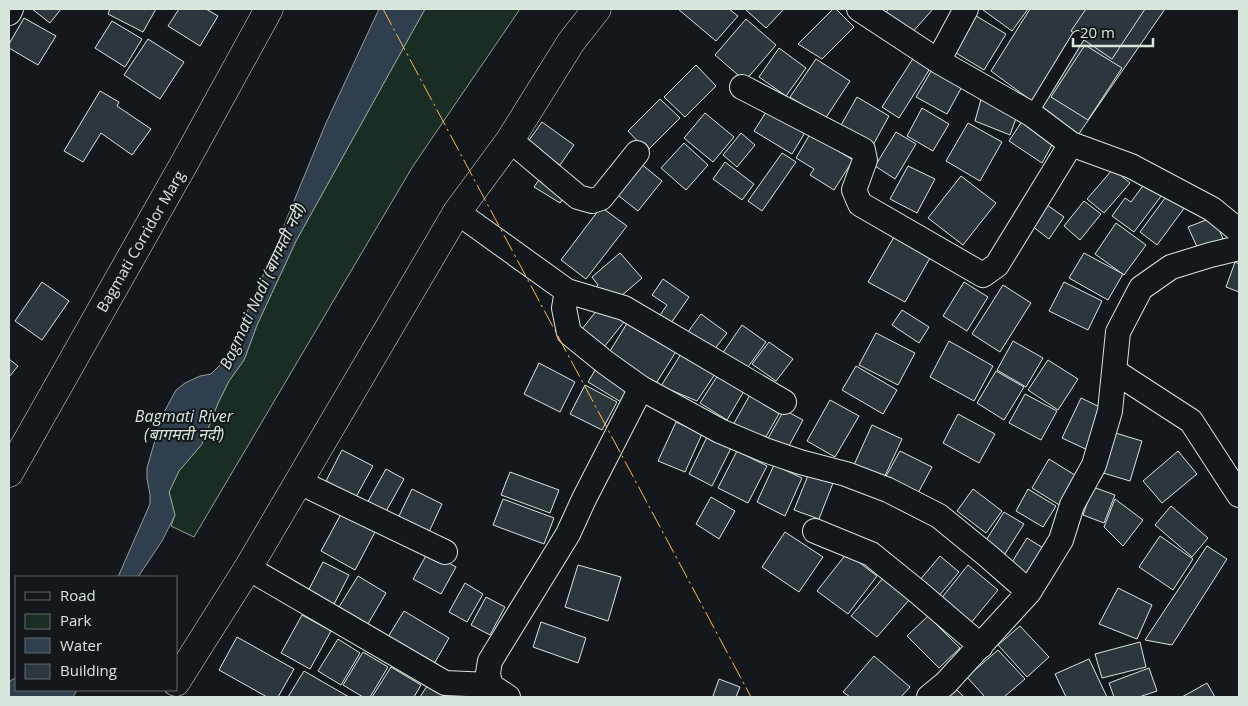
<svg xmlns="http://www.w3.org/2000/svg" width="1248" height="706" font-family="'Open Sans','Noto Sans Devanagari',sans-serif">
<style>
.green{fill:#1a2d24;stroke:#939e99}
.water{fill:#2f3f4d;stroke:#939e99}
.building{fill:#2c363c;stroke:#d8e6dc}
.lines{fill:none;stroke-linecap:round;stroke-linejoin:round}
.lane-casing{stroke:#d8e6dc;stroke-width:14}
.street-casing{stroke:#d8e6dc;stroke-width:26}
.secondary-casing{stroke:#d8e6dc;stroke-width:29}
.lane{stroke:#14181c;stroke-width:12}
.street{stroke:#14181c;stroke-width:24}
.secondary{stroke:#14181c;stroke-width:28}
.power{stroke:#ffb74d;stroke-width:1;stroke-dasharray:18 4 2.5 4;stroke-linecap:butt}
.labels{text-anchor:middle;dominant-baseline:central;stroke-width:4;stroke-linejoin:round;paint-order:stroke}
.street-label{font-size:15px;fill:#d8e6dc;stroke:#14181c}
.water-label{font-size:16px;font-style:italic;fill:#d8e6dc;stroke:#14181c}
</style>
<rect width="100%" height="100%" fill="#14181c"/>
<!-- green -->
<path class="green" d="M425 9H520L413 166 194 537 171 526 175 515 169 492 179 471 202 444 218 403 229 381 244 360 257 325 296 241Z"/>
<!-- water -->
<path class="water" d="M379 9H425L296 241 257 325 244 360 229 381 218 403 202 444 179 471 169 492 175 515 162 541 138 577H118L150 504V494L147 479V468L162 416 176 390 185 383 200 376 211 374 224 361 234 342 271 257 326 123Z
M16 677V690H77L73 697H9V682Z"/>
<!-- building -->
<path class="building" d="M32 9H61L50 23Z
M110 9H156L143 32 108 14Z
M179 9H206L218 16 200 46 168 26Z
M678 9H729L738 16 716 41Z
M747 9H784L766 28 746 10Z
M833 9H836L854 27 822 59 798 44Z
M889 9H933L910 35 885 13Z
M984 9H1028L1012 31 983 10Z
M1030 9H1165L1078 135 991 71Z
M1086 9H1145L1112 59 1071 31Z
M973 14 1006 34 984 70 951 50Z
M24 18 56 36 38 65 9 48V44Z
M746 19 776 45 745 81 715 55Z
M112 21 142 39 125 67 95 48Z
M148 39 184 62 160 99 124 75Z
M1085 45 1122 68 1088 120 1051 97Z
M779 48 806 68 786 96 759 77Z
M914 57 931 67 899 118 882 107Z
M816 59 850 81 825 119 790 97Z
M696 65 716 86 685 117 664 97Z
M934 66 964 83 947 114 916 97Z
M100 91 119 102 117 106 151 129 132 155 101 133 83 162 64 151Z
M983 92 1019 110 1010 135 975 121Z
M857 97 889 116 873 145 840 127Z
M660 99 680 118 647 151 628 131Z
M922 108 949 124 933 151 907 136Z
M768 109 806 131 792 154 754 131Z
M705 113 734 137 713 162 684 138Z
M1026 115 1057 136 1042 163 1009 141Z
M542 122 574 145 560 165 527 143Z
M968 123 1002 142 980 181 946 161Z
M896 132 916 144 895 179 875 166Z
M741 133 755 145 737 167 723 155Z
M810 134 853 160 834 190 810 175 814 169 796 158Z
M684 143 708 165 686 190 661 168Z
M782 153 796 162 762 211 748 201Z
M634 158 662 181 638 211 610 189Z
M725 162 754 184 742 200 713 179Z
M908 166 935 179 917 213 890 199Z
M1113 169 1130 183 1104 213 1087 199Z
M543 174 568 191 560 203 534 187Z
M961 176 996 203 963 245 928 218Z
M1145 183 1162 195 1134 232 1112 216 1125 198 1131 202Z
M1168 194 1185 207 1157 245 1140 232Z
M1084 201 1101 214 1080 240 1064 226Z
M1043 202 1064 217 1049 239 1028 223Z
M601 207 627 226 586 279 561 260Z
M1214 217 1223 239 1198 249 1188 227Z
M1116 223 1146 245 1124 275 1095 254Z
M894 237 930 258 905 302 868 282Z
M620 253 642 278 613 303 593 290 598 285 592 277Z
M1084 253 1123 274 1108 300 1069 278Z
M1235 262 1239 264V292L1226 287Z
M663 279 689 297 669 326 658 318 667 305 652 295Z
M42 282 69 301 42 340 15 321Z
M964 282 988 297 967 331 943 316Z
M1064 282 1102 301 1088 330 1049 311Z
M1003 285 1031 303 1000 352 972 334Z
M602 304 624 322 604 347 582 329Z
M902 310 929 327 919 343 892 325Z
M701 314 727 333 710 355 685 336Z
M629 320 677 350 655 385 607 356Z
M742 325 766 342 743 374 720 357Z
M876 333 915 353 898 385 859 365Z
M949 341 993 366 974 401 930 377Z
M1013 341 1043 358 1026 387 997 370Z
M769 342 793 359 776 381 752 364Z
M681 354 715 374 697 401 661 386Z
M9 359 18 366 9 377Z
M1048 360 1078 379 1058 410 1028 390Z
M539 363 575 382 560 412 524 394Z
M856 366 897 390 883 414 842 390Z
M597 367 630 386 621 402 588 382Z
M996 371 1024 387 1004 420 977 403Z
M718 375 744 391 727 420 700 403Z
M585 385 617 402 602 430 570 414Z
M751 393 781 410 763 442 733 425Z
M1025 394 1057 411 1041 440 1009 423Z
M1081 398 1104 409 1092 452 1062 438Z
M830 400 859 416 835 457 807 441Z
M784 410 803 420 785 453 766 442Z
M958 414 995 434 979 463 943 443Z
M676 422 702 434 685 472 658 461Z
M872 425 902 439 883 480 853 467Z
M1112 432 1142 441 1130 481 1100 472Z
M707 437 731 448 712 486 689 474Z
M342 450 373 466 356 497 326 481Z
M737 451 767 466 748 503 718 488Z
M900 451 932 467 917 495 885 478Z
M1178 451 1197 474 1162 503 1143 481Z
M1049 459 1078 477 1061 506 1032 488Z
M774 465 802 478 785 516 757 502Z
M386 469 404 479 384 515 366 505Z
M510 472 559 490 550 513 501 495Z
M809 473 833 483 819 519 794 510Z
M1093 487 1115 495 1104 523 1083 515Z
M412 489 442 504 429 532 398 518Z
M973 489 1002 511 986 533 957 511Z
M1028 489 1056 506 1043 527 1016 511Z
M711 497 735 511 719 539 696 524Z
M503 499 554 518 544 544 493 525Z
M1115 499 1143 520 1123 546 1104 527Z
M1171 506 1208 538 1192 557 1155 525Z
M1004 512 1024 524 1003 557 983 545Z
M341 514 375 532 355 570 321 551Z
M785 532 823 557 799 592 762 567Z
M1160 536 1193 559 1173 590 1139 567Z
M1027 538 1048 551 1030 580 1009 567Z
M1207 546 1227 559 1172 645 1145 640Z
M428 552 456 567 441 594 413 579Z
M847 553 877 576 848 614 817 591Z
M940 556 959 572 938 597 919 581Z
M323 562 349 575 331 610 305 597Z
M578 565 621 577 608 621 565 607Z
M968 565 998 590 970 624 940 600Z
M358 576 386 593 365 629 336 612Z
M883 578 909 600 877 637 851 616Z
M465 583 483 594 467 622 449 612Z
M1118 588 1152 605 1137 639 1099 624Z
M486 597 505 607 490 635 471 625Z
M404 611 449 638 434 664 388 637Z
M302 615 331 631 310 669 281 653Z
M928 616 960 648 939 668 907 636Z
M541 622 586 638 578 663 533 647Z
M1020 626 1049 657 1027 677 998 645Z
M237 637 294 669 278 697H267L219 670Z
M338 639 360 653 341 685 318 671Z
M1140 642 1146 667 1102 678 1095 654Z
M998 650 1025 679 1004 697H985L967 677Z
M363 652 388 667 370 697H363L343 685Z
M874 656 910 687 901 697H850L843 692Z
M1089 659 1107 697H1066L1055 674Z
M391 667 421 685 414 697H372Z
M1149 668 1157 691 1139 697H1114L1109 683Z
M304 671 349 697H288Z
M719 679 740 687 736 697H717L713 696Z
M1207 683 1215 697H1182Z
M427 686 446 697H420Z
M956 689 964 697H946Z"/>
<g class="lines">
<!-- lane casing -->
<g class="lane-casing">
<path id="lane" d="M1031 114 1078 37"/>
</g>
<!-- street casing -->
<g class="street-casing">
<path id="street" d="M859 9 938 61 1031 114 1071 144 1131 166 1212 209 1239 231
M9 13 11 9
M938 61 966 9
M742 87 863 150 865 160 854 190 860 204 983 275 997 265 1071 144
M510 140 578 197 592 201 601 198 637 153
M457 212 567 291 564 308 569 333 606 363 641 388 720 431 765 450 800 462 846 474 888 490 939 516 988 556 1029 592
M567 291 624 308 784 402
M1114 371 1191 421 1239 495
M299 482 445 552
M815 531 871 554 918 592 981 646
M248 568 445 683 490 685
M508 697 490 685 488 673 490 661 568 534 584 499 641 388
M929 697 946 683 1029 592 1061 540 1072 505 1094 465 1110 411 1118 332 1141 288 1171 267 1210 255 1239 248"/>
</g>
<!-- secondary casing -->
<g class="secondary-casing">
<path id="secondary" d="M9 473 185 162 269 9
M176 682 248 568 457 212 510 140 571 42 597 9"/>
</g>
<!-- lane -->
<use href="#lane" class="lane"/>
<!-- street -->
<use href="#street" class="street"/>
<!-- secondary -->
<use href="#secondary" class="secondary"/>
<!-- power -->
<path class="power" d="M383 9 751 697"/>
</g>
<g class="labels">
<!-- street labels -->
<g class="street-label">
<text transform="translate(140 241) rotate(-60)">Bagmati Corridor Marg</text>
</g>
<!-- water labels -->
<g class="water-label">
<text transform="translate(262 286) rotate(-65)">Bagmati Nadi (बागमती नदी)</text>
<text x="184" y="416">Bagmati River<tspan x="184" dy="18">(बागमती नदी)</tspan></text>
</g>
</g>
<!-- border -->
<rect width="1248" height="706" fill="none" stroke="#d8e6dc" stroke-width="20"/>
<!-- legend -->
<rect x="15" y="576" width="162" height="115" fill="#14181c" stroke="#626a69"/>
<rect x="25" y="592" width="25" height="8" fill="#14181c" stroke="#626a69"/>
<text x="60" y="601" font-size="15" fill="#d8e6dc">Road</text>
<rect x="25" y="614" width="25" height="15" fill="#1a2d24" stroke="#626a69"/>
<text x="60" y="626" font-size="15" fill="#d8e6dc">Park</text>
<rect x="25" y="638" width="25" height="15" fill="#2f3f4d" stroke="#626a69"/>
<text x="60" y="651" font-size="15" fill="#d8e6dc">Water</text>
<rect x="25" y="664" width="25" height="15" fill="#2c363c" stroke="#626a69"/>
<text x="60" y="676" font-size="15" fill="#d8e6dc">Building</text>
<!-- scale -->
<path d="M1073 38v8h80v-8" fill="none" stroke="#d8e6dc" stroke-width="2.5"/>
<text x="1080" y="38" font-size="15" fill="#d8e6dc" stroke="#14181c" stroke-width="4" paint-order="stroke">20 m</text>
</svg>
